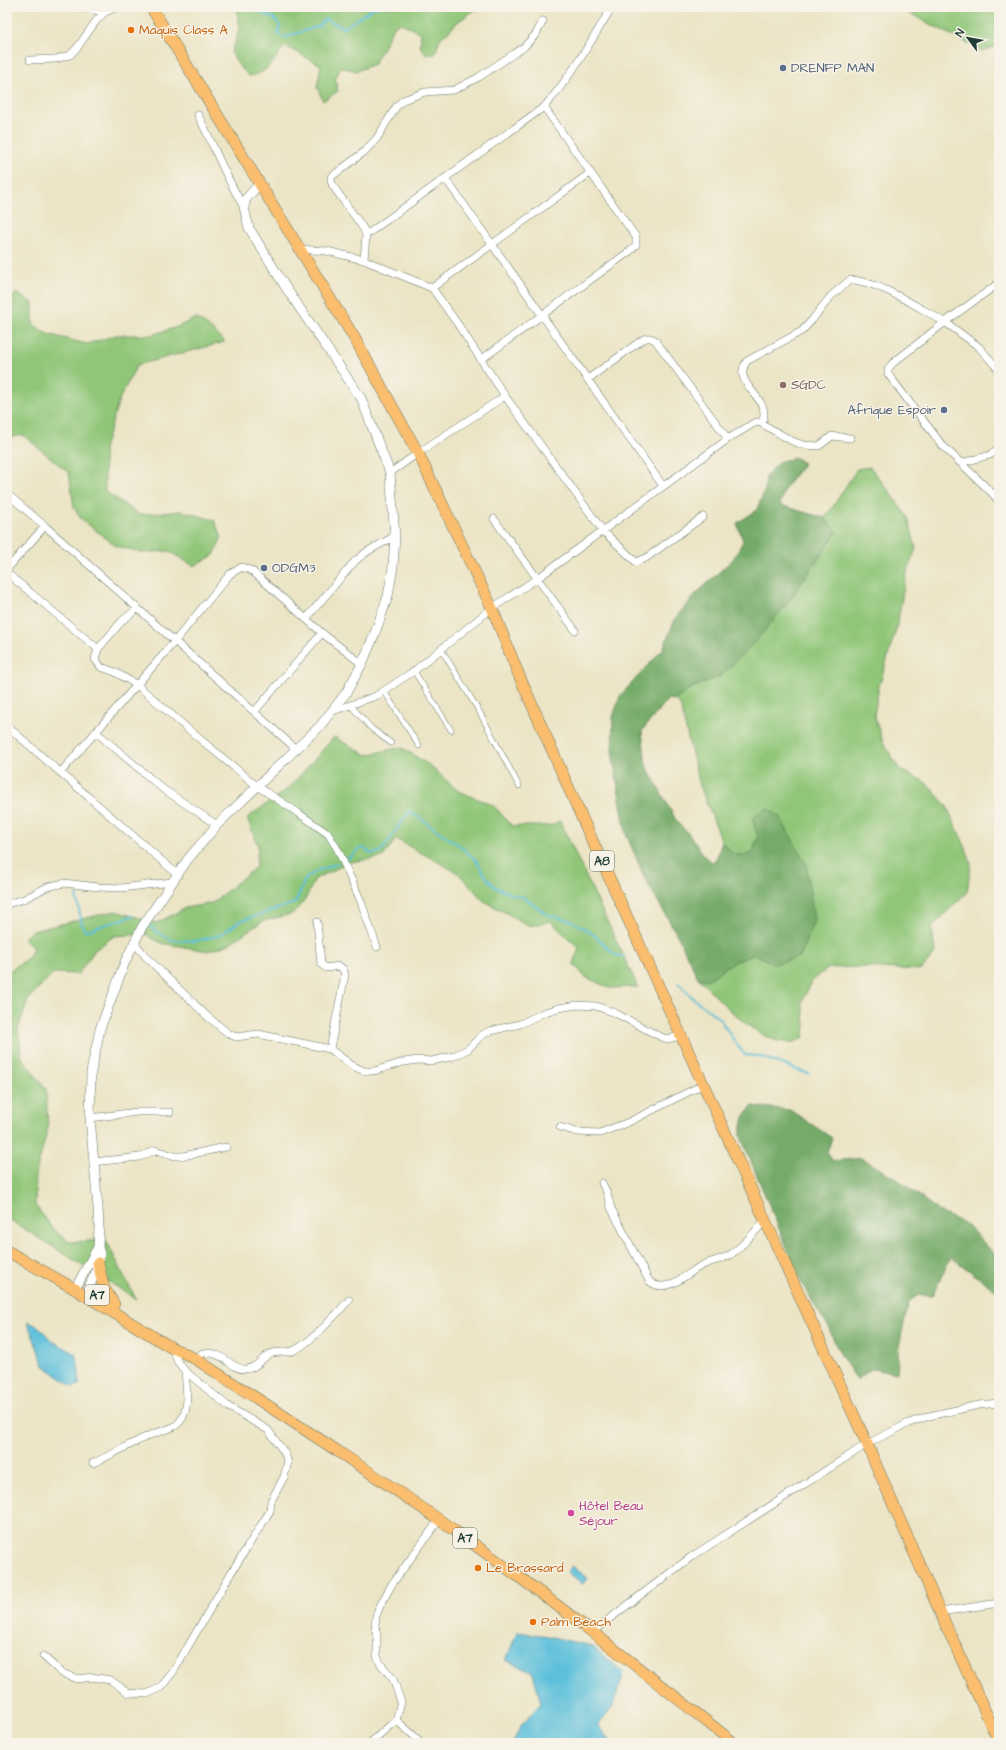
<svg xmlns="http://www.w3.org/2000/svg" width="1006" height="1750" font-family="'Architects Daughter',sans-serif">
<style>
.green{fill:#90c678;stroke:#588256}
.forest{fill:#74ab68;stroke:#4a744e}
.water{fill:#5cbfda;stroke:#3e7e87}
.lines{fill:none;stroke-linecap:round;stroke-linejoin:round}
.stream{stroke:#5cbfda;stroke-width:2}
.pedestrian-casing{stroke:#667767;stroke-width:6}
.minor-casing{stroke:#667767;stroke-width:8}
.tertiary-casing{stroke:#667767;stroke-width:10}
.primary-casing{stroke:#667767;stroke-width:12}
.pedestrian{stroke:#fff;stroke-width:5}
.minor{stroke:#fff;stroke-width:7}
.tertiary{stroke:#fff;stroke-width:9}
.primary{stroke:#fabe6e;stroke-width:11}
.food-dot{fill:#e8710a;stroke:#f7f3e8;stroke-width:1.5}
.service-dot{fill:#5c6f8a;stroke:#f7f3e8;stroke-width:1.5}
.education-dot{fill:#8d6e63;stroke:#f7f3e8;stroke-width:1.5}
.hotel-dot{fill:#d1479c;stroke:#f7f3e8;stroke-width:1.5}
.labels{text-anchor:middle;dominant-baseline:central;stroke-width:3;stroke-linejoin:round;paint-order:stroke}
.shield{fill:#f7f3e8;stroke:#60746a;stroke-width:1}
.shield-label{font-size:12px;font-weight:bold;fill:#1f3d34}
.food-label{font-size:13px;fill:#c56008;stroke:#f7f3e8;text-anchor:start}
.service-label{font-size:13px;fill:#4e5e75;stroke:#f7f3e8;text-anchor:start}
.education-label{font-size:13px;fill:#785e54;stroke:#f7f3e8;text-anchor:start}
.hotel-label{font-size:13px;fill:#b23c85;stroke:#f7f3e8;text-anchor:start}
</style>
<rect width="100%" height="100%" fill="#f7f3e8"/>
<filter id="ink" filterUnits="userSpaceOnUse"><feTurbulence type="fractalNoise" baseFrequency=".025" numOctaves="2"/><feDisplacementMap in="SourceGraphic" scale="8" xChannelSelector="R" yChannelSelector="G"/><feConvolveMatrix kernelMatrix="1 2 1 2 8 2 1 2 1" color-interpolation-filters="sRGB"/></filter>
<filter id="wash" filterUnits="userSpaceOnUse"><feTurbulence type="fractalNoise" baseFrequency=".012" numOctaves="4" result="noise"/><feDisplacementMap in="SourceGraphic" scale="16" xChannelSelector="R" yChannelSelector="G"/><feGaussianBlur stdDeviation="0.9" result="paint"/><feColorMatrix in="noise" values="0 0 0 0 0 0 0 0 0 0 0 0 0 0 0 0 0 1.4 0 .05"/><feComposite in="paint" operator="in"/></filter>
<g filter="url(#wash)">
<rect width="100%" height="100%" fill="#ebe4c5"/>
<!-- green -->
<path class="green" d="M235 7H479L459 21 440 39 435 54 426 55 420 46 421 33 401 23 395 25 374 64 357 71 341 67 335 79 338 91 323 101 317 87 321 65 285 46C273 60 270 73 249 76L239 66 231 52C239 33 242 26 235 7Z
M897 7H999V45L982 51Z
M16 293 33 303V324L47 334 87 344 116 335H151L177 327 196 318 208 326 225 342 137 365 119 400 104 449 105 491 139 515 181 511 214 520 222 537 214 555 194 566 168 551 142 553 116 546 81 519 74 507 69 473 23 435 7 438V304Z
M870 467 893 496 908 518 916 548 906 576 896 630 879 686 874 716 883 742 900 770 925 782 946 805 966 848 971 864 967 892 932 927 935 954 921 970 858 967 829 968 813 980 802 1001 805 1024 804 1037C801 1039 796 1042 793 1042 760 1047 719 999 698 978L708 980 730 964 755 954 774 964 814 920 810 898 758 837 752 854 735 855 722 842 699 783 680 705 675 700 693 687 721 676 786 605 837 532 824 518 832 508 857 469Z
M334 737 367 755 401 747 429 765 458 791 493 805 512 826H550L560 821 638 987 609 988 585 977 573 963 579 948 550 921 530 926 484 901 458 873 396 839 383 857 350 862 315 879 305 900 292 914 263 921 227 945 208 951 161 943 145 934 114 936 95 950 78 974 54 973 29 998 18 1029 22 1058 46 1089 48 1128 36 1173 35 1205 56 1232 70 1242 106 1240 136 1299 7 1218V973L29 957 33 947 23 939 32 931 115 911 157 923 185 908 212 903 256 867 258 846 247 818 290 787Z"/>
<!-- forest -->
<path class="forest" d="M796 458 804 463 784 490 780 505 824 518 837 532 786 605 755 642 721 676 693 687 675 700 668 699 642 731 646 765 677 822 689 834 706 858 712 862 716 859 722 842 735 855 752 854 758 837 752 818 767 808 779 816 806 863 814 920 800 957 774 964 755 954 730 964 708 980 698 978 675 931 646 881 626 834 612 752 613 717 620 696 663 649 676 617 696 594 734 558 743 541 737 523 756 511 765 490 766 476 780 461Z
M752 1106 790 1110 832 1138 827 1152 833 1161 861 1158 896 1178 940 1212 967 1225 999 1259V1293L951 1257 932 1296 920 1295 909 1301 899 1346 897 1373 871 1369 857 1380 840 1354 828 1327 802 1284 740 1135 744 1117Z"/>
<!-- water -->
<path class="water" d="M27 1321 39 1327 52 1341 75 1353 79 1370V1385L73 1387 44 1366Z
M572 1566 587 1578 583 1584 567 1572Z
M517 1632 548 1636 592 1646 624 1673 612 1708 598 1726 612 1743H513L521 1725 541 1703 533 1673 506 1660Z"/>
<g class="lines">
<!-- stream -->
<path class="stream" d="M255 7 263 14 274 18 280 26 278 34 283 38 319 26 325 19 344 28 373 8 378 7
M346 860 362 847 372 854 382 851 409 811 460 846 475 859 486 877 495 887 513 895 523 897 548 915 572 921 593 934 615 955 625 957
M76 895 82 925 85 931 133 916
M149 925 157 932 171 940 196 941 220 935 240 921 295 903 306 878 317 871 338 863
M678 983 695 1000 719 1018 737 1045 745 1055 759 1056 809 1074"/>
</g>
</g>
<g filter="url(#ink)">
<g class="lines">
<!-- pedestrian casing -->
<g class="pedestrian-casing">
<path id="pedestrian" d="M441 649 479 711 519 786
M414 671 451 730
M384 691 419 746
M351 706 372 729 391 743"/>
</g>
<!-- minor casing -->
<g class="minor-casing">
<path id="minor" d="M78 7 105 12 118 7
M30 60 56 59 70 55 77 48 96 21 105 12
M198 115C214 145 225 177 244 207
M445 178 663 486
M366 235 363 228 333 186 331 181V177L364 152 377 138 396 107 403 100 425 92 454 90 479 77 524 47 536 34 543 21
M298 249 327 251 364 260 432 288 459 326 505 396 603 531 636 562 646 558 703 517
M364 260 366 235 544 107C571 77 591 41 612 7
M999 283 945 322 979 347 999 370
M432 288 590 173
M482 359 630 251 636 245V237L544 107
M588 379 642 340C647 337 650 337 655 340L728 439
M762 423C774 397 729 385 747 361L802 331 812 320 831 296 850 280C880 281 918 308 945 322L893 363 888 369V374L942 445 992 493 999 501
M961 463 990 455 999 448
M390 473 418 453 505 396
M7 494 45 526 295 748
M494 519 575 630
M7 569 45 526
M7 573 98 649 95 659 101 667 115 672 137 685 195 735 257 786 297 812 328 834 338 850 360 899 377 947
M306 619 355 561 368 551 395 536
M98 649 122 621 137 609
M255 711 322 633
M333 711 376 696 414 671 492 608 538 578 728 439 754 423 759 422 792 441 803 445 819 446 832 436 850 438
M7 726 177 874
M96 732 163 789 217 825
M61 772 175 641 230 574 242 567 252 571 322 633 362 664
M7 904 24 899 47 887 64 883 98 887 121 888 172 882
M317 922 321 964 326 968 339 966 343 969 345 975 330 1049
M134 942 146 957 208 1017 229 1034 236 1037 258 1034 330 1049 353 1066 364 1071H374L404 1062 419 1060 432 1061 454 1056 468 1049 482 1035 490 1031 520 1024 545 1012 559 1008 577 1005 596 1006 615 1013 661 1037 667 1039 681 1036
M90 1118 137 1112H170
M560 1127 577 1132 600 1133 629 1122 704 1084
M93 1162 140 1157 155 1150 175 1156H183L226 1147
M602 1183 607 1193 611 1208 649 1281C666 1296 686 1274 701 1266 710 1261 721 1260 730 1255 743 1246 755 1232 765 1220
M197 1360 202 1353C225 1351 230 1369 244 1369 255 1370 260 1360 268 1355 276 1350 286 1354 295 1350 311 1342 337 1314 349 1300
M93 1463C112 1455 128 1445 146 1437 155 1432 166 1431 175 1426 192 1415 186 1388 185 1371
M940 1612 999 1603
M592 1632 691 1557 867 1444 909 1423 929 1416 979 1405 999 1403
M43 1656 62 1673 78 1679 92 1677 110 1680 129 1693 147 1694 161 1687 173 1672 231 1573 270 1511 271 1501 284 1477 288 1462 284 1452 268 1430 229 1407 185 1371 178 1362 172 1348
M396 1720 422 1743
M370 1743 396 1720 401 1702 393 1679 380 1663 377 1656V1636L375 1625 376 1616 380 1606 392 1584 439 1520"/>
</g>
<!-- tertiary casing -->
<g class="tertiary-casing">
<path id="tertiary" d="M75 1289 98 1247
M85 1295 96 1272 100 1254 98 1247 99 1227 98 1208 90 1118 91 1072 100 1029 125 962 142 927 188 859 217 825 320 726 346 693 362 664 375 633 388 596 393 567 395 536 390 473 361 398 286 288 249 228 244 207 246 199 260 183"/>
</g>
<!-- primary casing -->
<g class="primary-casing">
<path id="primary" d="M151 7 355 339 418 453 492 608 518 673 582 818 867 1444 940 1612 999 1742
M7 1251 75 1289 172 1348 182 1352 197 1360C287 1418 378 1476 465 1538 557 1603 645 1673 734 1743
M98 1263 104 1288 114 1304"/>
</g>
<!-- pedestrian -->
<use href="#pedestrian" class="pedestrian"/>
<!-- minor -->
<use href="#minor" class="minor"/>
<!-- tertiary -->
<use href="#tertiary" class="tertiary"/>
<!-- primary -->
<use href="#primary" class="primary"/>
</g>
</g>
<!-- markers -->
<g class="food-dot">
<circle cx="131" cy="30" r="4"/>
<circle cx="478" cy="1568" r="4"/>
<circle cx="533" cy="1622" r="4"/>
</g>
<g class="service-dot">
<circle cx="783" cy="68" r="4"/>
<circle cx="944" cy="410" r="4"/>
<circle cx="264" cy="568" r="4"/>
</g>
<circle class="education-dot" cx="783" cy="385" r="4"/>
<circle class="hotel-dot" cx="571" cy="1513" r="4"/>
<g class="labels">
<!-- shield labels -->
<g class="shield">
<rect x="590" y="851" width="24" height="20" rx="3"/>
<rect x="85" y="1285" width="24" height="20" rx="3"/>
<rect x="453" y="1528" width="24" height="20" rx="3"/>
</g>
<g class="shield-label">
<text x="602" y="861">A8</text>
<text x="97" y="1295">A7</text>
<text x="465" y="1538">A7</text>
</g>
<!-- food labels -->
<g class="food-label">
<text x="139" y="30">Maquis Class A</text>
<text x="486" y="1568">Le Brassard</text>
<text x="541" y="1622">Palm Beach</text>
</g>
<!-- service labels -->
<g class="service-label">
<text x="791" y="68">DRENFP MAN</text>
<text x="936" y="410" text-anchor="end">Afrique Espoir</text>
<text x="272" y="568">ODGM3</text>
</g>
<!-- education labels -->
<g class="education-label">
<text x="791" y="385">SGDC</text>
</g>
<!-- hotel labels -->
<g class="hotel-label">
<text x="579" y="1506">Hôtel Beau<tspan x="579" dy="15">Séjour</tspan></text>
</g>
</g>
<!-- margin -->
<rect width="1006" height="1750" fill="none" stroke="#f7f3e8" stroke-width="24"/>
<!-- north arrow -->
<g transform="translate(968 38) rotate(302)" stroke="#f7f3e8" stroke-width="3" paint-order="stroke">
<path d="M0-3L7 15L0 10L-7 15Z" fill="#1f3d34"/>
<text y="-6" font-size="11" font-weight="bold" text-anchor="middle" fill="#1f3d34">N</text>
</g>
</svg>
